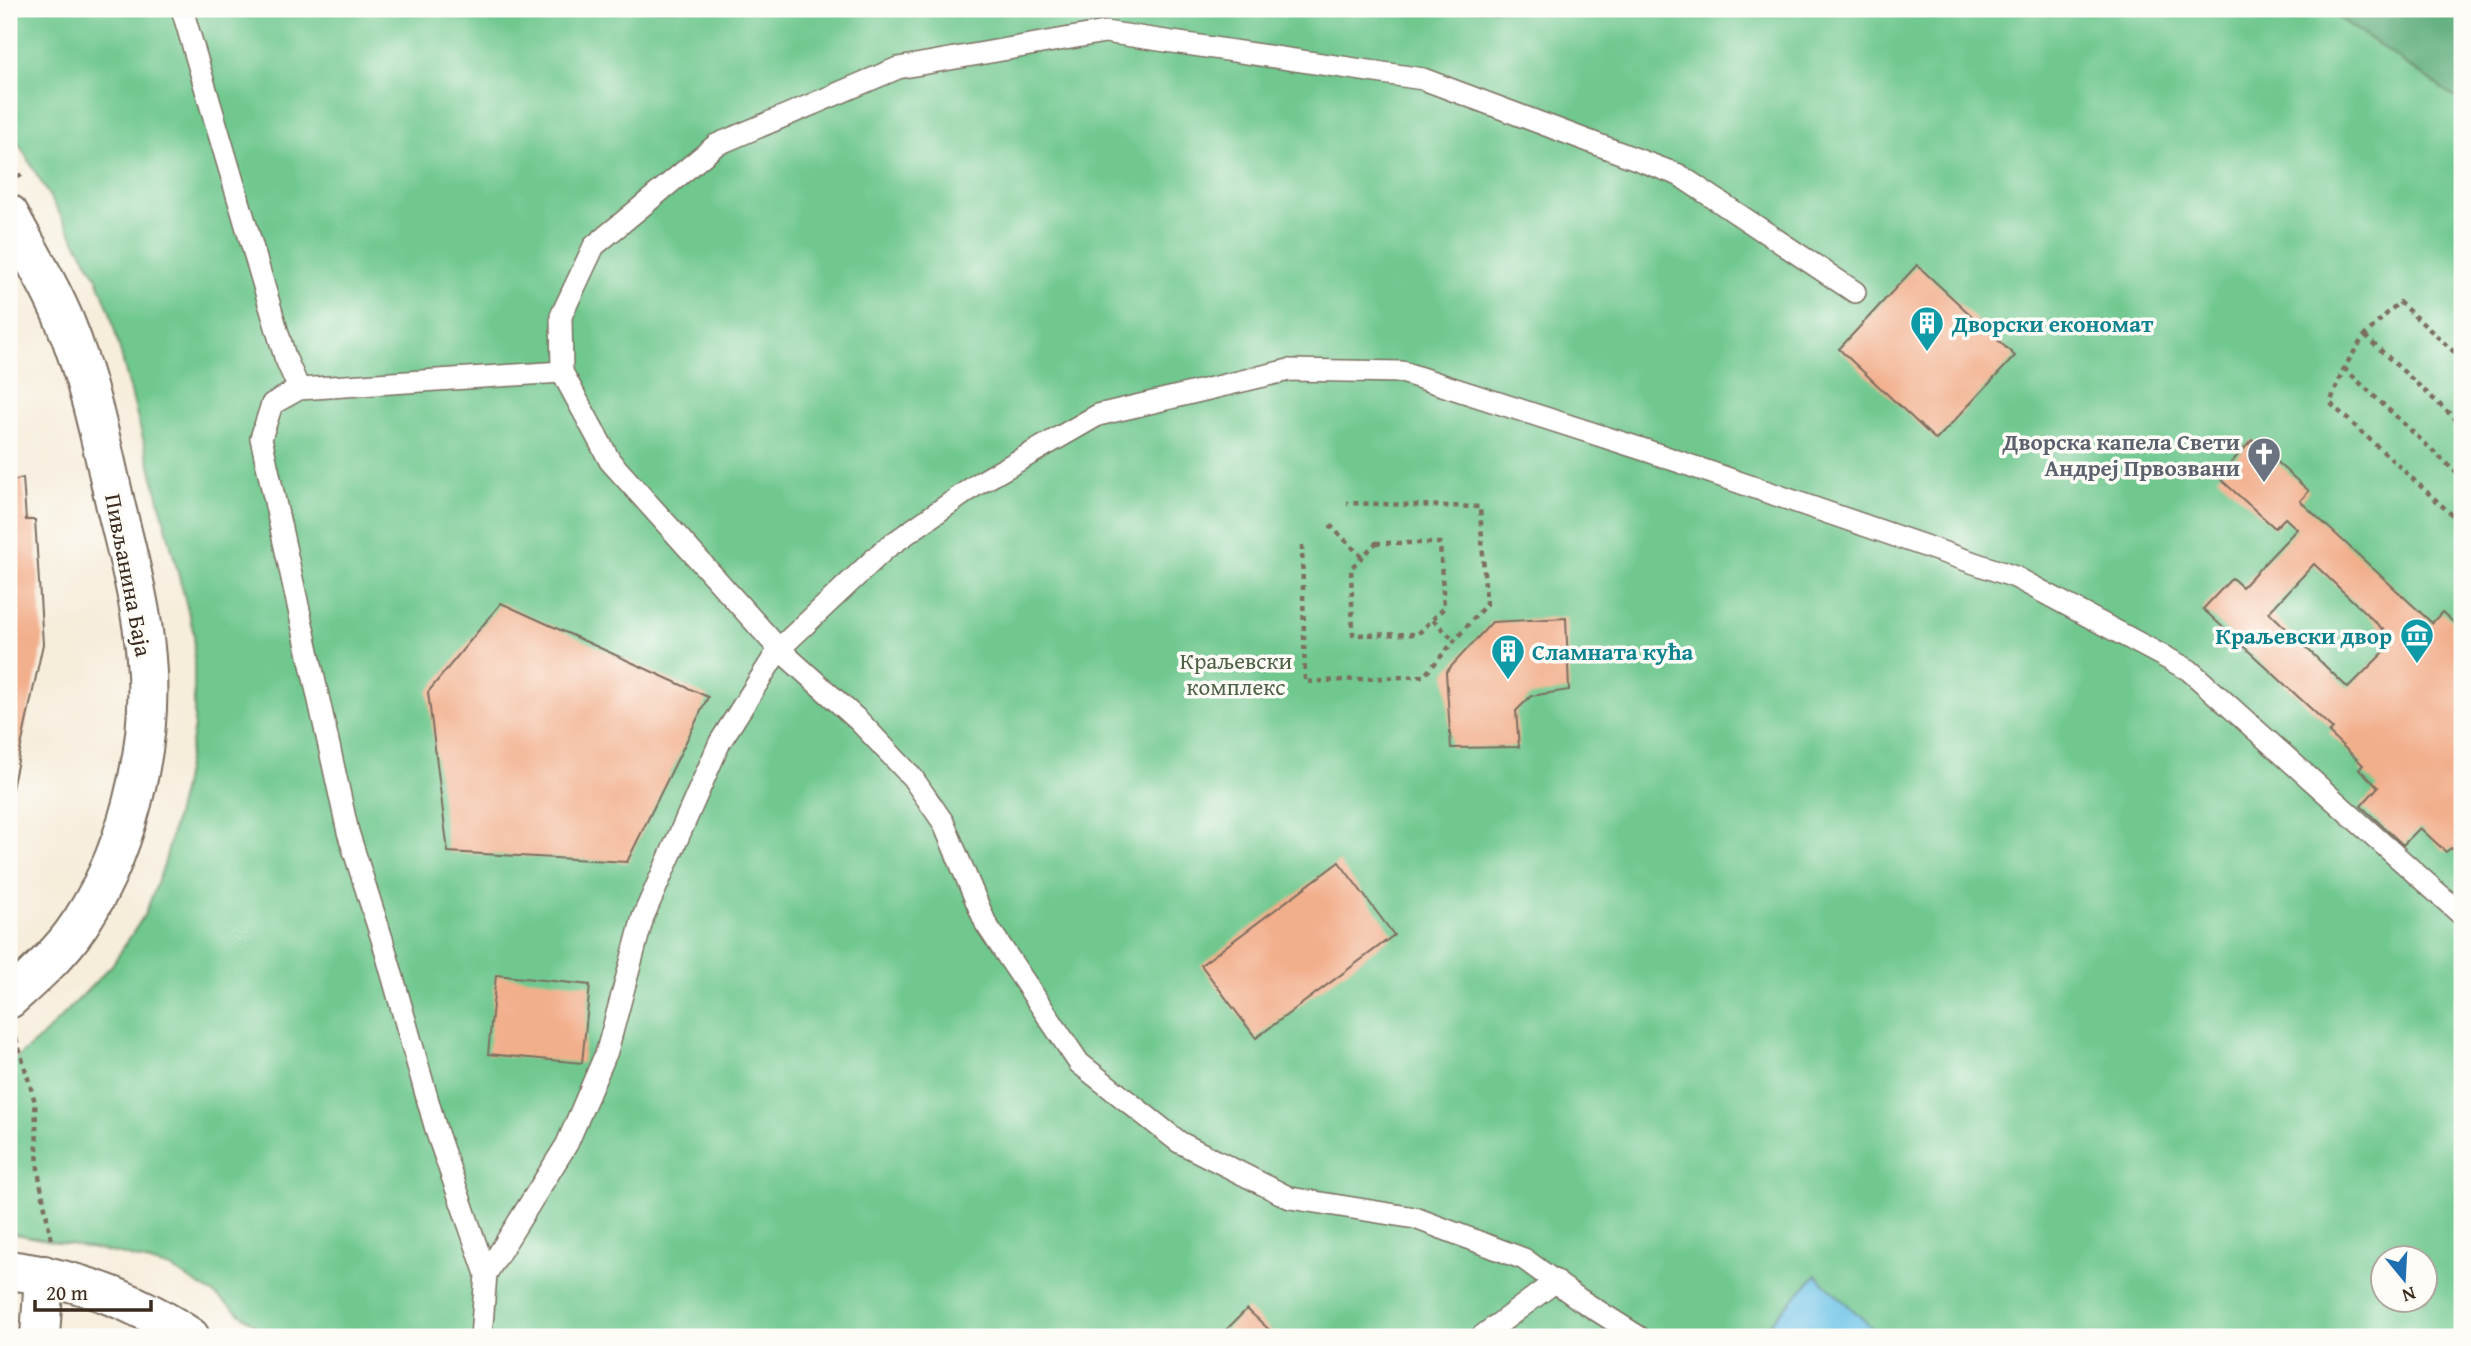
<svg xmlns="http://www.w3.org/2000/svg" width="2471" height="1346" font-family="'Gentium Book Plus',serif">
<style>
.green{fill:#70c88f;stroke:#567956;stroke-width:2;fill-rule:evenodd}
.forest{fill:#5cac7a;stroke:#4c6b4c;stroke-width:2}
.water{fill:#6bc2e8;stroke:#537683;stroke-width:2}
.building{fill:#f2af8c;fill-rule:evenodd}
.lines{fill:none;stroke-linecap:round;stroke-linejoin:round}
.service-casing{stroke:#7c6e60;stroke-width:24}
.minor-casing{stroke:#7c6e60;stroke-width:42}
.tertiary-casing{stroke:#7c6e60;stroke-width:42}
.path{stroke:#7c6e60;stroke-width:4.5;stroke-dasharray:5 5;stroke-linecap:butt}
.service{stroke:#fff;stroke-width:21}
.minor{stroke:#fff;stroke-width:38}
.tertiary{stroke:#fff;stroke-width:38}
.labels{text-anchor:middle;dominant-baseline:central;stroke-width:7;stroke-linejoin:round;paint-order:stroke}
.culture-label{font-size:23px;font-weight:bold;fill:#0d838f;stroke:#fdfcf7;text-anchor:start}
.worship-label{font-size:23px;font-weight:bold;fill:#5b616d;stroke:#fdfcf7;text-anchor:end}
.street-label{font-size:23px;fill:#3b2a1e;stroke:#fdfcf7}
.park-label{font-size:23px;fill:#4e6146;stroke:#fdfcf7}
</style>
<rect width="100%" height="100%" fill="#fdfcf7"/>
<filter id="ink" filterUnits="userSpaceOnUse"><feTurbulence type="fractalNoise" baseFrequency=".0143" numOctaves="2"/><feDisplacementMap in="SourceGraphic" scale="14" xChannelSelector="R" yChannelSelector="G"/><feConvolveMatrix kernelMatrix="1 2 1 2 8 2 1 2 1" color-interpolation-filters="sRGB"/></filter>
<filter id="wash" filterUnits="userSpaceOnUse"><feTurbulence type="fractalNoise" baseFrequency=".00686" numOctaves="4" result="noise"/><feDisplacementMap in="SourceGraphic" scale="28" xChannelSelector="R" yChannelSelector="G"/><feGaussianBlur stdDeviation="1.57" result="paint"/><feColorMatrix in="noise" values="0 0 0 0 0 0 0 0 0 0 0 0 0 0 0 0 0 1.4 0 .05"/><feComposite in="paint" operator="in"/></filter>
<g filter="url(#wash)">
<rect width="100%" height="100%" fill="#f6eddb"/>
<!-- green -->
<path class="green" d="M9 9H2326L2462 102V1337H271L217 1296 171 1268 120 1254 9 1233V1064L42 1037 112 965 145 914 164 865 183 787 194 726V634L110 312 96 276 9 127ZM2384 1258H2426V1300H2384Z"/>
<!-- forest -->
<path class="forest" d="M2326 9H2462V102Z"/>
<!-- water -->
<path class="water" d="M1816 1275 1882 1337H1757Z"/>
<g id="blocks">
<!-- building -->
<path class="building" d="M1917 265 2015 356 1936 440 1839 349Z
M2252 440 2309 491 2300 501 2432 623 2442 612 2460 628 2462 626V858L2451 848 2446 852 2420 828 2403 845 2361 806 2378 787 2359 769 2363 765 2329 733 2333 729 2203 609 2232 578 2242 587 2297 529 2285 518 2275 528 2218 477ZM2314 564 2395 641 2348 688 2269 612Z
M23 478 26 520H35L43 644 10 798 9 482Z
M501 603 708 697 627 862 448 852 428 692Z
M1566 618 1569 690 1531 696 1516 711 1519 747 1451 748 1446 672 1492 622Z
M1339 862 1394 935 1256 1038 1201 965Z
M496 975 590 985 582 1063 488 1054Z
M1247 1309 1277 1337H1219Z"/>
</g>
</g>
<g filter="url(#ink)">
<use href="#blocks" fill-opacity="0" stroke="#7c6e60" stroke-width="2"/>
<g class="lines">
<!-- service casing -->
<g class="service-casing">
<path id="service" d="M182 9 285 357 299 389 272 404 261 438 348 832 382 939 437 1133 486 1274 481 1337
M562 372 610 461 779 649 885 549 976 485 1098 415 1289 370 1402 372 1648 451 2015 577 2189 670 2462 915
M299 389 562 372 561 316 594 246 716 145 898 68 1105 32 1423 79 1679 175 1855 292
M486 1274 567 1144 607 1051 643 917 720 742 779 649 859 721 912 777 943 822 986 924 1079 1063 1179 1142 1290 1198 1415 1218 1524 1259 1579 1299 1639 1337
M1481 1337 1556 1281"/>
</g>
<!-- minor casing -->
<g class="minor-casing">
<path id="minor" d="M9 214C28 250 50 285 65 322 89 380 102 446 116 507 128 556 142 607 146 658 154 748 126 861 72 935 54 959 31 979 9 999
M40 1337 44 1275"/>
</g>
<!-- tertiary casing -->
<g class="tertiary-casing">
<path id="tertiary" d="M9 1270C74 1278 135 1300 190 1337"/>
</g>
<!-- path -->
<path class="path" d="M9 156 21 178
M2365 336 2462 425
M2462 359 2399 302 2364 336 2344 368 2330 403 2462 524
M2344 368 2462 478
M1330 525 1361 556
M1376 543H1440L1444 608 1418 634 1353 635 1351 568Z
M1302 545 1305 682 1424 676 1486 604 1480 507 1347 503
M1433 620 1455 641
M16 1038 35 1102 38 1171 51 1239"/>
<!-- service -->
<use href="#service" class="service"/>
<!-- minor -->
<use href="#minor" class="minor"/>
<!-- tertiary -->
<use href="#tertiary" class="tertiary"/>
</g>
</g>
<!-- icons -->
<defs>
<g id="building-pin" transform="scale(1.75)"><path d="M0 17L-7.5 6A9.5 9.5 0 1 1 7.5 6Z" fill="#0f9aa8" stroke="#fdfcf7"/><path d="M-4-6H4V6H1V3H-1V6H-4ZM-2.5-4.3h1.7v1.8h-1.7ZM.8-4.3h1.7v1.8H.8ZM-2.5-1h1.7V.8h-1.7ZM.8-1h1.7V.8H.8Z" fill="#fff"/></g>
<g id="church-pin" transform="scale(1.75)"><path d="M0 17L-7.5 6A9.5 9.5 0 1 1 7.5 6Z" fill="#6b7280" stroke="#fdfcf7"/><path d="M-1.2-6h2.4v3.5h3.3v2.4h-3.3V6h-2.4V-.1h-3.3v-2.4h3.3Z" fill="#fff"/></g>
<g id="museum-pin" transform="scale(1.75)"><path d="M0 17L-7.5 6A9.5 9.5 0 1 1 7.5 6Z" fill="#0f9aa8" stroke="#fdfcf7"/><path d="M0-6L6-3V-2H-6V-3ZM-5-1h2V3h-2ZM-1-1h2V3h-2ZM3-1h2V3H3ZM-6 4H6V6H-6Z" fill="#fff"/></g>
</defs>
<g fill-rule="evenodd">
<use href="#building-pin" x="1927" y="323"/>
<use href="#church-pin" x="2264" y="454"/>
<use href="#museum-pin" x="2417" y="635"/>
<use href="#building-pin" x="1508" y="651"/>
</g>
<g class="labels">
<!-- culture labels -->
<g class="culture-label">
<text x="1952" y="323">Дворски економат</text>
<text x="2392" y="635" text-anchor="end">Краљевски двор</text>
<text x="1532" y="651">Сламната кућа</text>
</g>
<!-- worship labels -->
<g class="worship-label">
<text x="2240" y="441">Дворска капела Свети<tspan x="2240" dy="26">Андреј Првозвани</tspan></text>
</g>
<!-- street labels -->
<g class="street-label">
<text transform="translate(129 575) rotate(79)">Пивљанина Баја</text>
</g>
<!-- park labels -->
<g class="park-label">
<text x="1236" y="660">Краљевски<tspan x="1236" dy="26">комплекс</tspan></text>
</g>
</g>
<!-- margin -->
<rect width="2471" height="1346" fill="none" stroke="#fdfcf7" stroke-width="35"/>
<!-- north arrow -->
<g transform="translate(2404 1279) rotate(162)"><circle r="33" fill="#fdfcf7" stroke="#afa8a0" stroke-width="2"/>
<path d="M0-5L12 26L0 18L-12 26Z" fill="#1f6fb2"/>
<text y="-10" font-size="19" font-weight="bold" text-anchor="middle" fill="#3b2a1e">N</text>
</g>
<!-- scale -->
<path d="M35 1300v10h116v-10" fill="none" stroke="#3b2a1e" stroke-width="3.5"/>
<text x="46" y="1300" font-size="21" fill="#3b2a1e" stroke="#fdfcf7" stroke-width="5" paint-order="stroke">20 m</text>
</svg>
